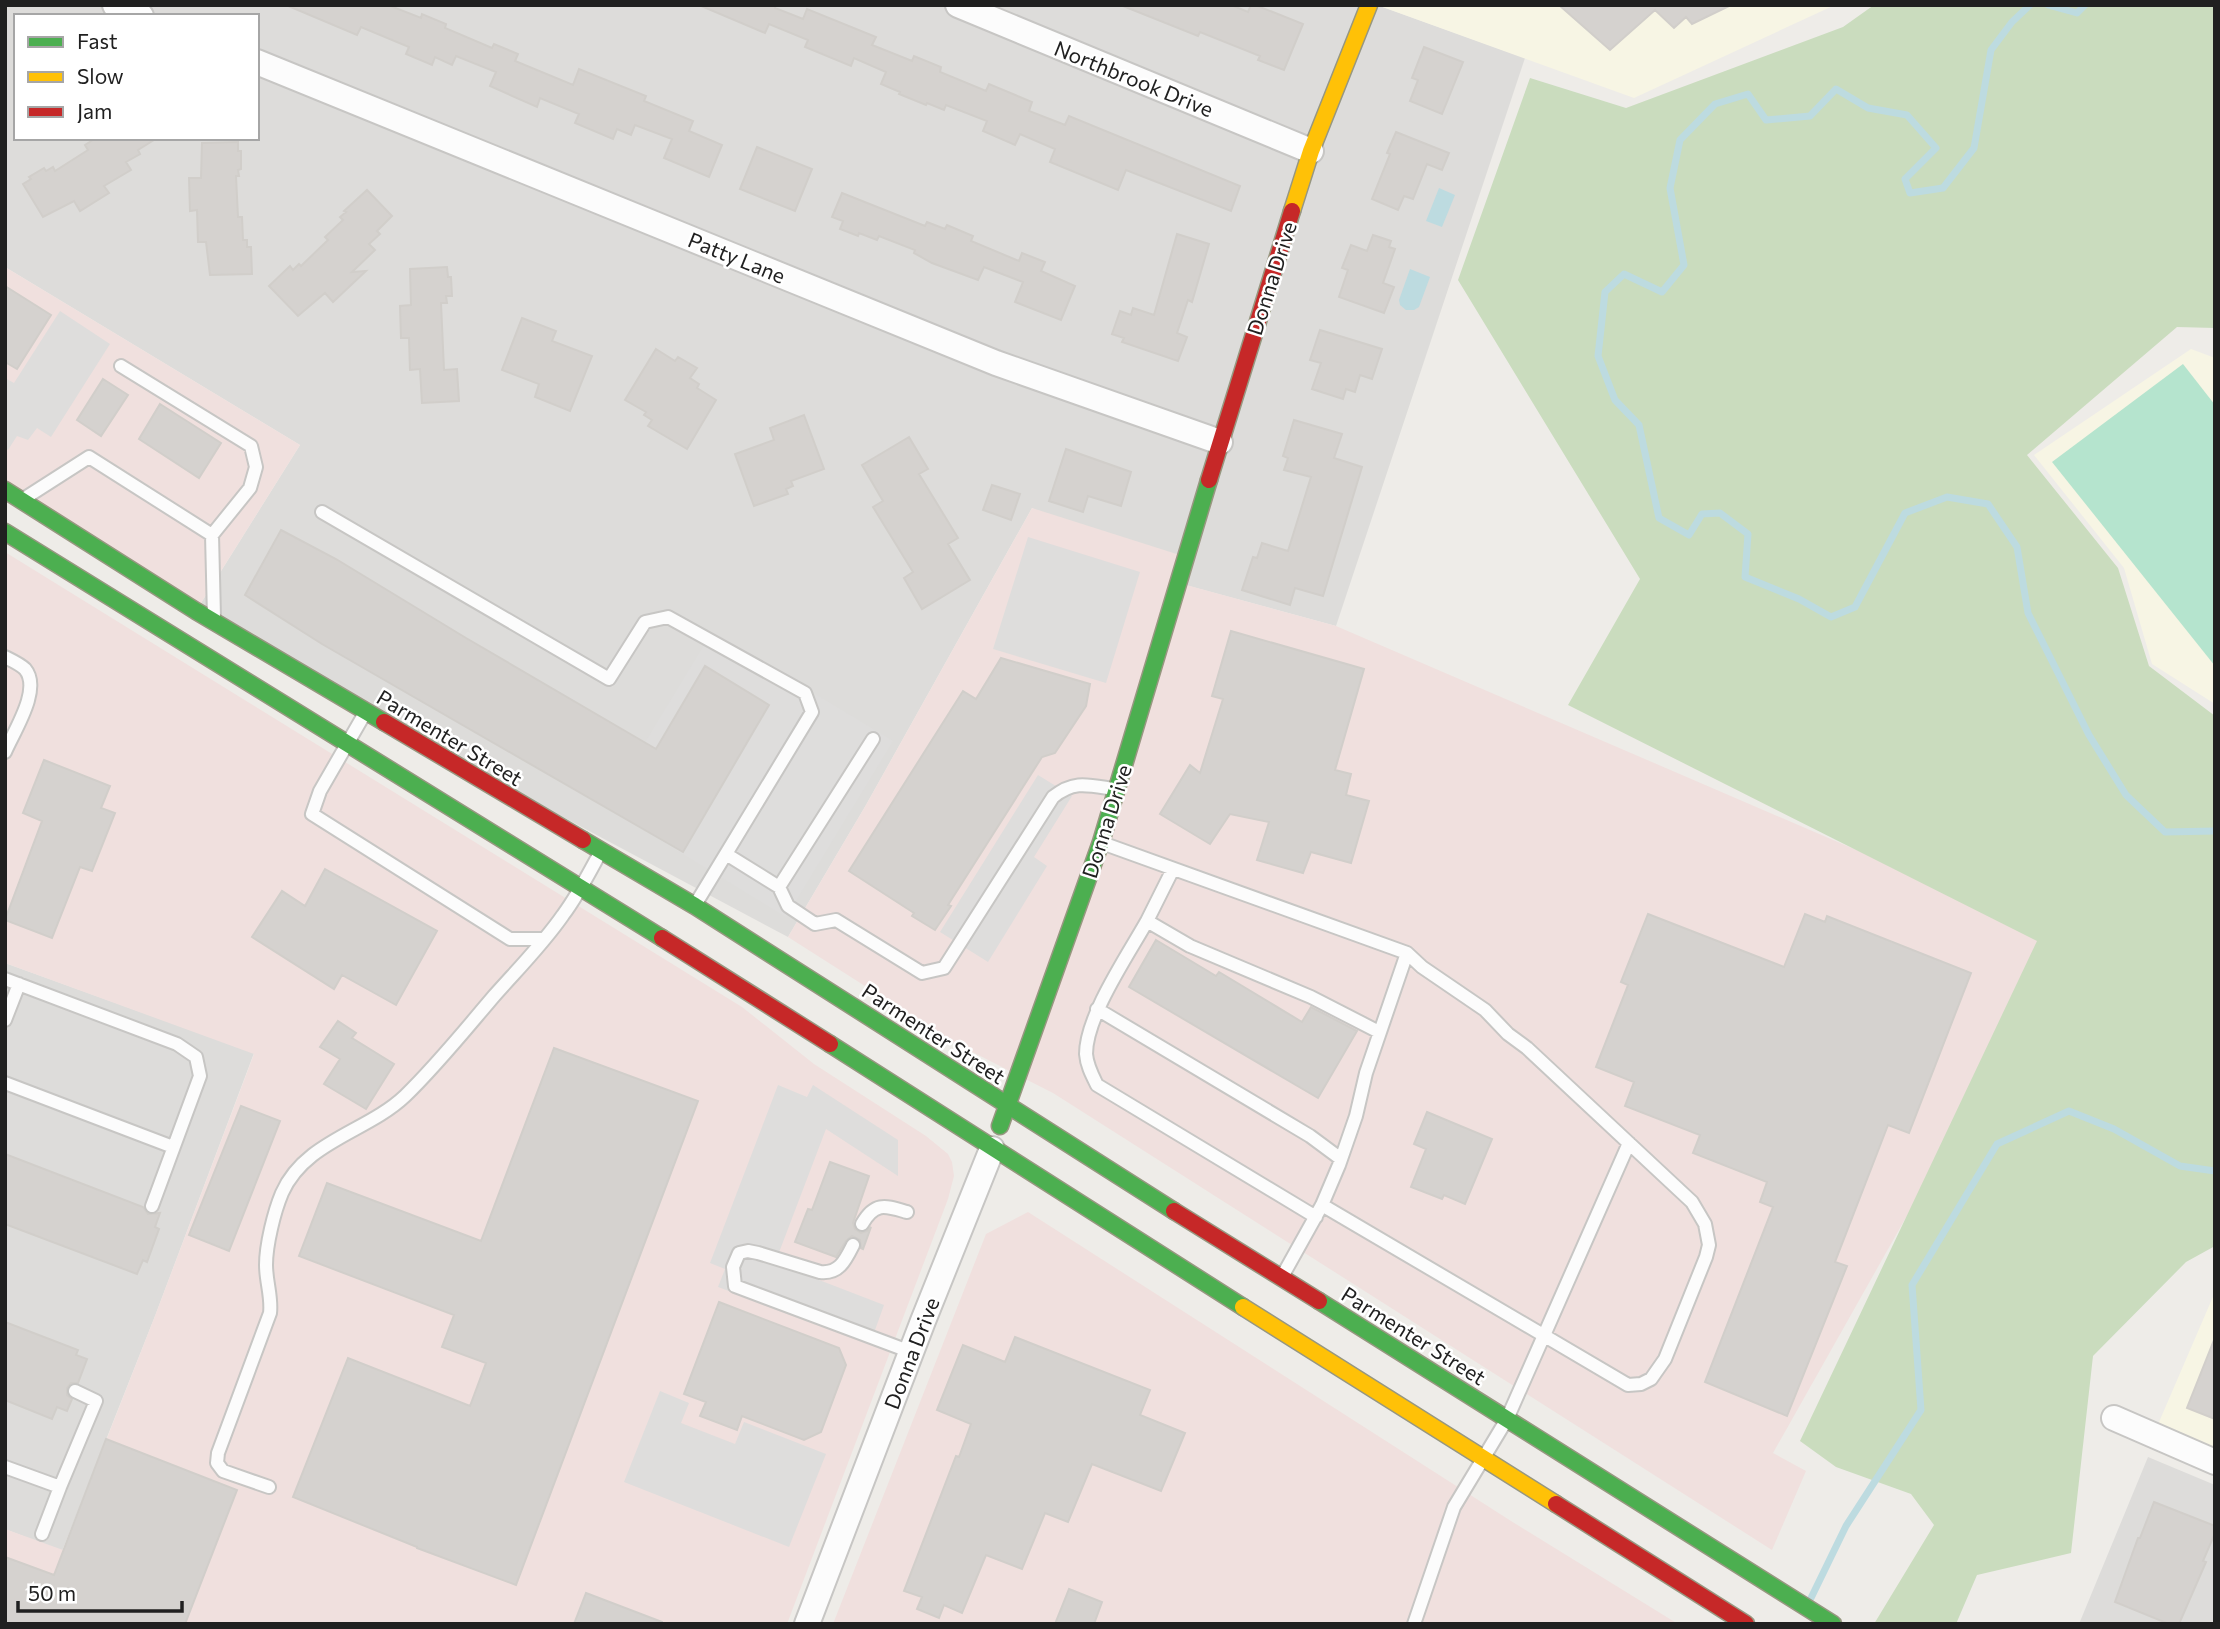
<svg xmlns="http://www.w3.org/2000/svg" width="2220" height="1629" font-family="Commissioner,sans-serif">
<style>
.residential{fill:#dddcda;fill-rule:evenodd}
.commercial{fill:#f0e0de}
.education{fill:#f7f5e4}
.forest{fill:#cadcbe}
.pitch{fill:#b5e4ce}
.parking{fill:#dedddc}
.water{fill:#bddbe0}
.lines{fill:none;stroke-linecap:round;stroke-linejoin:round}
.stream{stroke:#bddbe0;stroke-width:7}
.building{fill:#d5d2cf;stroke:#d1ceca;stroke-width:2}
.lane-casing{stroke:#c7c6c4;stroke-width:16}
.street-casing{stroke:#c7c6c4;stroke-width:28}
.fast-casing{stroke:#979780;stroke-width:19}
.slow-casing{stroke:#979780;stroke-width:19}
.jam-casing{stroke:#979780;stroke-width:19}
.lane{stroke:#fcfcfc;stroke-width:12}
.street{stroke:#fcfcfc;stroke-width:24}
.fast{stroke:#4caf50;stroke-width:16}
.slow{stroke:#ffc107;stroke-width:16}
.jam{stroke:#c62828;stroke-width:16}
.labels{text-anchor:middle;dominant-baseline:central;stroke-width:5;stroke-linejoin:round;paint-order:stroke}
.street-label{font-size:21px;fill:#202020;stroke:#fff}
</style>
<rect width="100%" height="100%" fill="#eeece8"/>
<!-- residential -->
<path class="residential" d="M5 5H1377L1525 58 1336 626 1178 583 1032 508 866 805 788 937 366 712 196 611 300 445 5 267ZM16 16H257V138H16Z
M5 963 254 1053 155 1316 62 1551 5 1529Z
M2148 1457 2215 1485V1624H2079Z"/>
<!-- commercial -->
<path class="commercial" d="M5 267 300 445 196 611 5 490Z
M1032 508 1186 557 1179 583 1336 626 2063 939 1773 1453 1806 1471 1772 1550 1053 1093 953 1042 788 937 866 805Z
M5 552 742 1007 814 1064 926 1136 948 1154 952 1162 954 1176 948 1199 787 1624H5V1529L63 1550 155 1316 254 1054 5 963Z
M1028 1212 1511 1521 1678 1624H833L986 1234Z"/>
<!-- education -->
<path class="education" d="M1377 5H1835L1634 98Z
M2191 349 2215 358V704L2152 664 2124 568 2034 455Z
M2215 1292V1462L2153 1436Z"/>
<!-- forest -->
<path class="forest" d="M1874 5H2215V328L2177 327 2027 455 2118 568 2149 666 2215 716V1246L2186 1262 2093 1356 2071 1553 1977 1575 1956 1624H1874L1934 1525 1911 1494 1836 1467 1800 1441 2037 941 1568 705 1640 579 1458 280 1530 78 1626 108 1843 27Z"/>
<!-- pitch -->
<path class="pitch" d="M2183 364 2215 405V666L2052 462Z"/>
<!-- parking -->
<path class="parking" d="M60 311 110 344 51 437 37 428 28 440 17 436 8 450 5 448V378L14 383Z
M1028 537 1140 572 1106 683 993 649Z
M712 632 893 741 786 917 606 807Z
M1038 775 1072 796 1034 857 1047 866 988 962 940 932Z
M778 1085 807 1097 813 1085 898 1140V1176L826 1129 775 1263 884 1305 870 1344 718 1287 725 1269 710 1263Z
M660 1391 689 1403 681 1423 735 1444 744 1422 826 1454 789 1547 624 1482Z"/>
<!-- water -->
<path class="water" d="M1439 188 1455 195 1442 227 1426 221Z
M1410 269 1430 277 1419 307 1414 310H1406L1400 305 1399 300Z"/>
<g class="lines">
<!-- stream -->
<path class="stream" d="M2030 5 2012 22 1991 50 1974 148 1943 188 1910 193 1905 179 1936 148 1907 115 1868 108 1836 89 1810 116 1766 120 1748 94 1715 104 1680 140 1670 188 1684 265 1662 292 1624 274 1605 292 1598 356 1615 400 1639 425 1659 518 1689 535 1702 514 1720 513 1748 534 1745 577 1799 599 1831 617 1855 607 1905 513 1947 497 1988 504 2017 547 2028 613 2089 735 2126 795 2165 832 2215 831
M2048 5 2077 13 2085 5
M1811 1598 1846 1526 1921 1410 1912 1285 1997 1144 2069 1111 2114 1129 2180 1166 2215 1171"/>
</g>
<!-- building -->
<path class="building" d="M286 5H388L421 18 422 14 446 24 445 28 492 48 494 44 518 54 515 61 573 85 579 69 646 96 644 101 693 121 689 131 722 145 709 177 664 158 672 139 635 125 631 135 617 129 613 139 575 123 579 114 540 98 537 107 490 86 496 72 456 56 452 65 435 57 432 65 406 54 409 47 361 27 357 35Z
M699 5H776L775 8 803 19 807 9 876 37 872 45 912 61 914 56 941 67 940 72 986 91 989 84 1032 102 1029 111 1065 125 1069 116 1240 186 1231 211 1126 170 1118 190 1050 162 1055 149 1020 134 1015 145 983 131 987 121 946 105 944 110 927 103 926 105 899 94 900 92 881 84 886 72 854 58 851 66 805 47 808 40 769 24 765 33Z
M1231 5 1248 12 1251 5H1255L1303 24 1284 70 1258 60 1260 56 1200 32 1198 36 1123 6Z
M1559 5H1731L1692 24 1686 17 1674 28 1655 10 1610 50Z
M1424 47 1463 62 1442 114 1410 101 1418 80 1412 78Z
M1396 132 1449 153 1442 170 1427 164 1413 199 1404 196 1398 210 1372 199 1390 154 1387 153Z
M96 138H157L138 150 140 154 126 162 131 170 104 186 109 193 80 211 74 201 43 217 23 184 31 179 29 177 44 168 46 171 53 167 55 171 88 150 85 145Z
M238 142V151H241V169L238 170 239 176H236L238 217H242L243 240H247V247H251L252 274 210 275 206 242H198L197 210 190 211 189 178H201L202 143Z
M757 147 812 169 795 211 740 189Z
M367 190 392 216 377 231 380 234 369 244 375 250 352 272 366 271 333 302 325 293 298 316 269 286 290 266 293 270 299 264 301 266 328 240 325 237 343 220 340 217 346 212 344 211Z
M842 193 925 226 927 222 945 229 947 225 973 236 971 241 1019 261 1022 253 1045 262 1041 271 1075 286 1061 320 1015 302 1023 282 984 267 978 280 932 263 914 253 915 250 879 236 877 240 859 233 858 236 840 229 843 221 832 217Z
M1177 234 1209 244 1192 302 1188 300 1177 333 1187 337 1178 361 1122 342 1124 338 1112 334 1120 311 1131 315 1133 308 1154 315Z
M1373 235 1391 241 1389 247 1395 249 1383 283 1394 287 1384 313 1339 297 1348 270 1342 268 1351 245 1367 251Z
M447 267 448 277H451L452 296H446L447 303H441L444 370 457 369 459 401 422 403 420 369 410 370 409 338H401L400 306 411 305 410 269Z
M5 286 51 315 17 369 5 362Z
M522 318 556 331 552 341 592 356 570 411 535 397 539 384 502 370Z
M1320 330 1382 349 1372 379 1360 375 1355 392 1346 389 1343 399 1312 389 1321 363 1310 360Z
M656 349 675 361 678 357 697 368 690 378 699 384 697 388 716 400 687 449 648 426 652 420 644 415 646 412 625 400Z
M103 379 128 395 101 436 77 420Z
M160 404 221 443 199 478 139 439Z
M804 415 824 469 791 481 793 486 786 489 788 494 754 506 735 454 774 440 770 428Z
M1294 420 1342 434 1334 458 1362 467 1323 596 1295 588 1290 605 1242 590 1253 557 1257 558 1262 543 1288 551 1311 477 1284 470 1288 458 1283 456Z
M909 437 928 469 919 474 958 538 948 544 970 580 922 609 904 578 913 572 873 507 883 501 862 465Z
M1066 449 1131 472 1121 506 1088 496 1083 512 1049 501Z
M992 485 1020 494 1011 520 983 510Z
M281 530 336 559 466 638 656 749 705 666 769 705 683 852 322 644 245 595Z
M1231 631 1364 669 1335 770 1351 774 1346 795 1369 801 1351 863 1311 852 1303 873 1257 860 1269 822 1230 814 1210 844 1160 814 1190 765 1200 773 1223 699 1212 696Z
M1001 658 1090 684 1086 706 1055 753 1042 757 948 905 951 906 935 930 912 916 914 913 849 871 963 691 976 699Z
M44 760 110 786 101 808 115 813 92 871 80 867 52 938 5 920 42 821 23 813Z
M325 869 437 931 396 1005 342 975 334 989 252 937 282 891 305 906Z
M1648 914 1784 967 1805 914 1825 922 1827 916 1971 973 1909 1133 1888 1125 1835 1262 1847 1266 1787 1416 1705 1382 1773 1207 1760 1202 1767 1182 1693 1153 1700 1135 1625 1106 1634 1082 1596 1067 1628 985 1621 982Z
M1156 940 1216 976 1219 972 1302 1022 1311 1007 1357 1031 1318 1098 1129 987Z
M338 1021 356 1033 352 1038 394 1064 366 1109 324 1084 340 1059 320 1047Z
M554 1048 698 1101 516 1585 417 1548V1547L293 1497 348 1358 470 1406 486 1363 442 1347 454 1315 299 1256 327 1183 481 1241Z
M241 1106 280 1121 229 1251 189 1235Z
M1427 1112 1492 1139 1465 1204 1444 1195 1442 1199 1411 1187 1426 1149 1414 1144Z
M5 1154 143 1207 148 1214 160 1213 155 1227 159 1229 147 1262 143 1260 137 1274 5 1224Z
M830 1162 869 1176 853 1223 855 1229 861 1233 867 1231 871 1227 863 1249 861 1248 860 1240 852 1236 846 1241 836 1257 795 1242 808 1209 812 1210Z
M719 1302 839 1348 846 1365 821 1432 804 1440 742 1416 737 1430 700 1416 706 1402 684 1394Z
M5 1322 78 1350 76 1355 87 1359 78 1383H71L67 1388V1395L72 1399 67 1411 57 1407 52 1419 5 1400Z
M1015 1337 1150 1390 1140 1415 1185 1433 1161 1491 1092 1464 1068 1522 1045 1513 1022 1569 986 1555 962 1613 944 1605 939 1618 917 1609 922 1597 904 1591 956 1456 959 1457 971 1424 937 1410 963 1345 1005 1362Z
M2214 1340 2215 1341V1419L2187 1408Z
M106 1439 237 1490 185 1624H5V1557L54 1575Z
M2154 1502 2215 1526V1533L2203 1561 2206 1562 2179 1624H2169L2115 1602 2138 1538H2140Z
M1069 1589 1102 1602 1094 1624H1055Z
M586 1593 662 1622V1624H574Z"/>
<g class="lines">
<!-- lane casing -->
<g class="lane-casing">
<path id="lane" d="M121 366 251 446 256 467 250 488 212 535
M25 498 89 457 212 535 214 617
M322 512 609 679 645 622 668 617 805 693 812 712 695 905
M5 657C11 660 20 664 25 669 42 689 14 731 5 752
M365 713 320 791 312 814 510 939H543
M873 739 779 887 788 906 815 924 836 920 922 973 944 968 1053 797C1074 780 1088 785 1113 789
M1102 843 1407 953 1422 967 1485 1010 1508 1034 1527 1048 1692 1202 1705 1224 1709 1245 1706 1257 1665 1359 1651 1379 1641 1384 1628 1385 1322 1205
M726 854 779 887
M1147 921 1173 869
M5 979 177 1044 196 1057 200 1076 152 1206
M1097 1009 1310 1136 1341 1159
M5 1020 19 984
M5 1083 173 1147
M1316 1217 1097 1085C1092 1075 1087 1066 1086 1054 1086 1016 1128 955 1147 921L1190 946 1311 997 1379 1032
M862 1224C875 1201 886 1206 907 1212
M853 1245C845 1261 839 1274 820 1272L758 1253 748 1251 739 1253 733 1267 735 1286 911 1352
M1283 1275 1322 1205 1339 1165 1356 1116 1366 1073 1407 953
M5 1467 60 1487 42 1534
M60 1487 96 1401 75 1391
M269 1487 223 1471 217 1463 218 1453 270 1313C272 1297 266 1282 266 1265 266 1245 274 1212 282 1193 305 1141 367 1132 405 1096 437 1065 465 1030 494 996 517 970 543 944 563 915 578 895 589 873 601 851
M1414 1624 1454 1507 1507 1419 1629 1143"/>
</g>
<!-- street casing -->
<g class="street-casing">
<path id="street" d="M115 5 141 16
M958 5 1311 151
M257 62 996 363 1220 442
M2114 1418 2215 1462
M807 1624 923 1321 992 1149"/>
</g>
<!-- fast casing -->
<g class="fast-casing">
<path id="fast" d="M5 490 196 611 384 722
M5 532 662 938
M583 840 695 906 1174 1211
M830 1044 1243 1307
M1000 1126 1101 842 1209 480
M1319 1301 1833 1624"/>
</g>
<!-- slow casing -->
<g class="slow-casing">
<path id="slow" d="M1292 211 1311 151 1369 5
M1243 1307 1556 1504"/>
</g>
<!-- jam casing -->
<g class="jam-casing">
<path id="jam" d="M1209 480 1292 211
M384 722 583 840
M662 938 830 1044
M1174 1211 1319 1301
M1556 1504 1746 1624"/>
</g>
<!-- lane -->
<use href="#lane" class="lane"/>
<!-- street -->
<use href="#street" class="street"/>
<!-- fast -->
<use href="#fast" class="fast"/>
<!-- slow -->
<use href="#slow" class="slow"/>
<!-- jam -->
<use href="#jam" class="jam"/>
</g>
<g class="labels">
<!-- street labels -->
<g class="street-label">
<text transform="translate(1134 78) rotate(22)">Northbrook Drive</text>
<text transform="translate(737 257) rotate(22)">Patty Lane</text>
<text transform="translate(1271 278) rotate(-72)">Donna Drive</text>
<text transform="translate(450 737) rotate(31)">Parmenter Street</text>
<text transform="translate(1106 821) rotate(-72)">Donna Drive</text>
<text transform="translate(934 1033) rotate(33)">Parmenter Street</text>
<text transform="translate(1414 1335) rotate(32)">Parmenter Street</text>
<text transform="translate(911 1353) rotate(-69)">Donna Drive</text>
</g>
</g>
<!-- border -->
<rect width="2220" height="1629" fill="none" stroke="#202020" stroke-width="14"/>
<!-- legend -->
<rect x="14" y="14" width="245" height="126" fill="#ffffff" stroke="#a6a6a6" stroke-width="2"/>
<rect x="28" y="37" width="35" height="10" fill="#4caf50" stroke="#a6a6a6" stroke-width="2"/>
<text x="77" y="49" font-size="21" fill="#202020">Fast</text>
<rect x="28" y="72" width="35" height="10" fill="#ffc107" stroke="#a6a6a6" stroke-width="2"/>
<text x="77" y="84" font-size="21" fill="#202020">Slow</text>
<rect x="28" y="107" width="35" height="10" fill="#c62828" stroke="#a6a6a6" stroke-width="2"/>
<text x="77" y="119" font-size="21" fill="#202020">Jam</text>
<!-- scale -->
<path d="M18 1601v10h164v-10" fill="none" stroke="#202020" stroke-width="3.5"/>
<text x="28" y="1601" font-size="21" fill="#202020" stroke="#ffffff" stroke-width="5" paint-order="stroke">50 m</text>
</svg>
